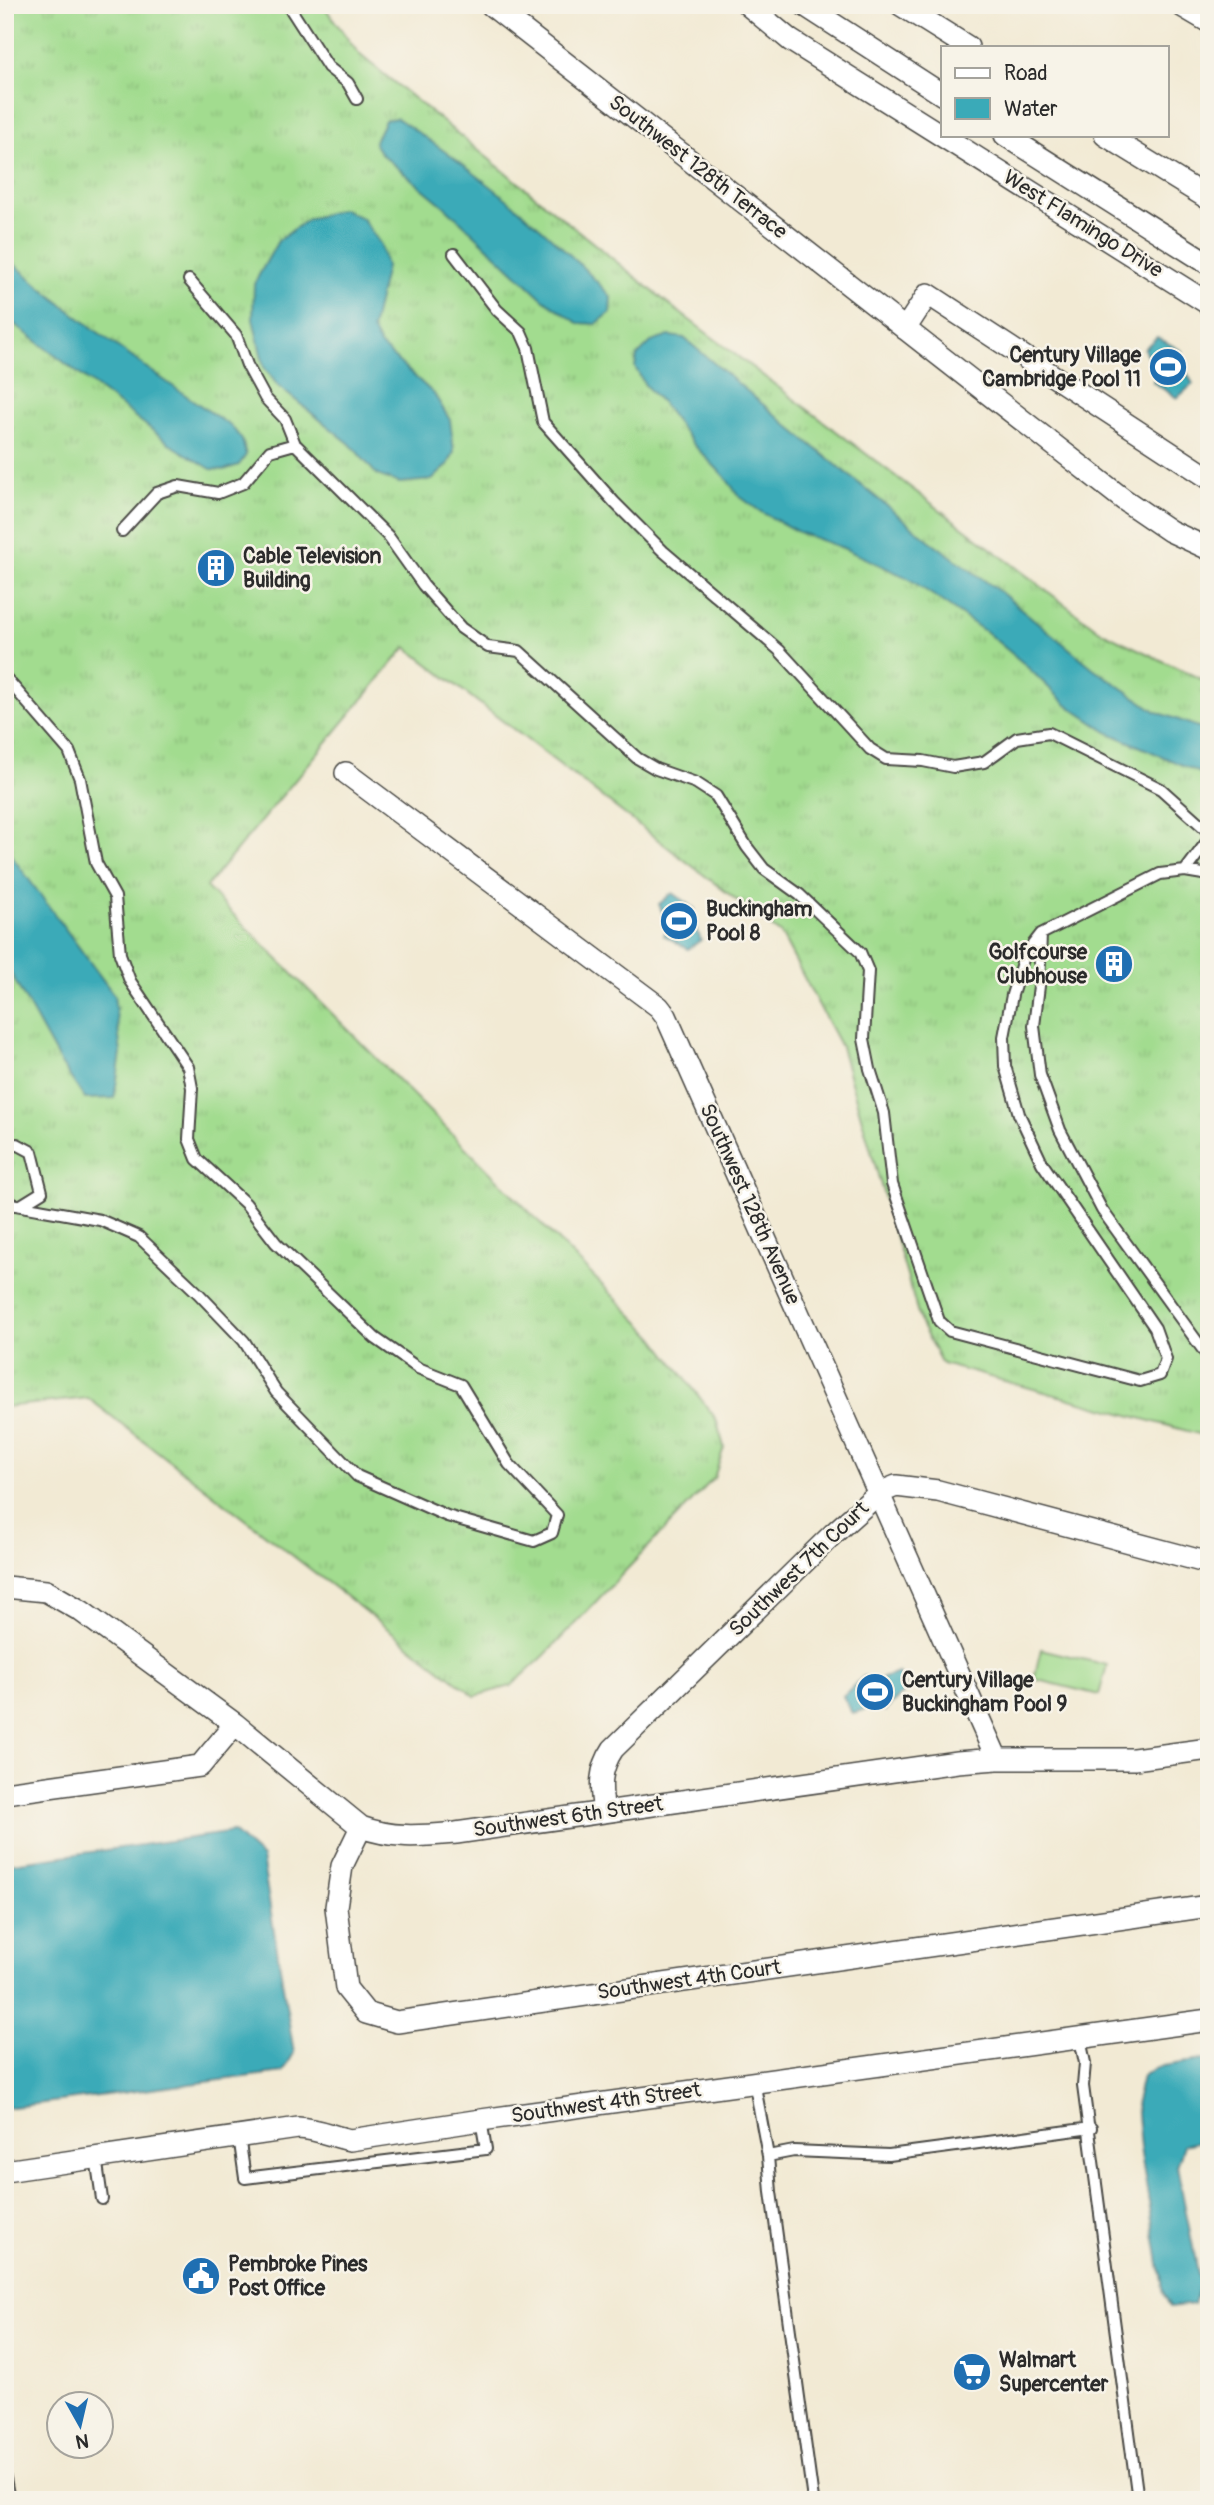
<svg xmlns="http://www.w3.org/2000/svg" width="1214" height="2505" font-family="Pangolin,sans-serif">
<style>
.grass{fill:url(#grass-tufts);stroke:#66845d;stroke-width:2}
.pitch{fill:#a2dc8f;stroke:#66845d;stroke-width:2}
.water{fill:#3aaab8;stroke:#326a72;stroke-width:2}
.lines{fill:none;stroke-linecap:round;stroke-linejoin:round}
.lane-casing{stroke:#494844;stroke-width:14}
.street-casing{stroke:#494844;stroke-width:24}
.lane{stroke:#fff;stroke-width:10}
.street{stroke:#fff;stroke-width:21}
.labels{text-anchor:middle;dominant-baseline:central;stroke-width:5;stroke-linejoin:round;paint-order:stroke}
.street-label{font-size:21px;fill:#2b2b2b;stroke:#f7f3e8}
.poi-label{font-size:21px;font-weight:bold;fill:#2b2b2b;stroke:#f7f3e8;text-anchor:start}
</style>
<defs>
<pattern id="grass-tufts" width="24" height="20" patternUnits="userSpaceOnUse" patternTransform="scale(1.75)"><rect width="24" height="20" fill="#a2dc8f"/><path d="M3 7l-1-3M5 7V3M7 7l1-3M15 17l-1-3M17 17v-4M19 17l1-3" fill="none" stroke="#8cbd7c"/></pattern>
</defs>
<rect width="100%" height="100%" fill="#f7f3e8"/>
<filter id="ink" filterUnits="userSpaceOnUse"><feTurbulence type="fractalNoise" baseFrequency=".0143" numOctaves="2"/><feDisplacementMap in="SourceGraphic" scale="14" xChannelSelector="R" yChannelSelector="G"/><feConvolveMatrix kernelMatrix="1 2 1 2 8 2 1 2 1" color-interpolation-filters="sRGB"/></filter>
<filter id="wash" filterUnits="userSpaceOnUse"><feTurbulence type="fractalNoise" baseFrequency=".00686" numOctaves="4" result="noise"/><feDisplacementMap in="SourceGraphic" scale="28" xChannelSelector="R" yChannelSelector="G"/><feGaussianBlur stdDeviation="1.57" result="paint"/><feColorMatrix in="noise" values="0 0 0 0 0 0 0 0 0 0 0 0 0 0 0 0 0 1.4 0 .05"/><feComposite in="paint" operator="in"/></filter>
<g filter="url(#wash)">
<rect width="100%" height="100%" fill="#f2ead4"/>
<!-- grass -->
<path class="grass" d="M5 5H323L359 54 675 309 1100 631 1209 683V1437L942 1364 921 1324 841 1047 781 934 406 647 206 887 653 1336 716 1419 724 1447 714 1478 544 1656 511 1686 475 1696 88 1398 5 1407Z"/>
<!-- pitch -->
<path class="pitch" d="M1041 1649 1107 1665 1099 1695 1034 1679Z"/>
<!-- water -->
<path class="water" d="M397 118C474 170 549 228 611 297L610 313 596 324 578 323 543 299 444 206 381 154 374 143 385 120Z
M343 209 362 218 381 245 386 267 372 329 380 345 434 394 450 420 454 452 448 465 432 480 399 483 377 475 350 444 278 386 264 367 253 319 254 284 278 241 308 219Z
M5 256C75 319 154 374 232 427L242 440 246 455 239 465 224 470 211 469 173 446 5 317Z
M669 336 684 338 803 438 929 540 1003 594 1093 668 1157 712 1209 731V777L1109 733 1067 705 1022 662 986 632 908 578 843 548 798 532 761 512 739 496 724 476 694 445 661 402 645 385 635 367 637 356 651 342Z
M1157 337 1182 351 1181 362 1193 384 1177 398 1153 382 1156 372 1144 349Z
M5 847 114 995 121 1054 114 1098 85 1099 60 1062 5 963Z
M673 893 695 909 691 916 701 940 688 949 664 935 668 926 659 904Z
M898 1673 907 1689 885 1711 879 1706 852 1713 843 1696 864 1676 874 1681Z
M233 1832 262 1858 294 2053 283 2072 5 2108V1864Z
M1209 2059V2139L1184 2145 1177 2166 1200 2283 1194 2304 1170 2307 1164 2294 1140 2148 1136 2102 1142 2076 1157 2067Z"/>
</g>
<g filter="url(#ink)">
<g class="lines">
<!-- lane casing -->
<g class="lane-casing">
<path id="lane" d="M288 5 328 67 348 83 357 99
M454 254 497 310 521 332 528 348 543 422 614 502 663 551 779 650 870 749 886 759 923 761 953 767 984 762 1017 738 1049 733 1161 789 1209 832
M189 280 236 335 247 365 265 398 285 419 295 444 388 536 423 585 461 628 488 647 519 651 637 758 656 769 696 783 716 796 747 847 764 869 800 895 860 952 868 971 864 1039 870 1069 884 1113 892 1184 939 1321 950 1331 1140 1381 1160 1375 1166 1359 1155 1328 1042 1163 1019 1114 1005 1066 1004 1037 1012 995 1024 956 1041 934
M122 531 157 493 178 486 218 493 243 483 270 451 295 444
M5 677 69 751 80 779 96 863 115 897 120 954 130 981 188 1067 192 1088 189 1139 197 1159 246 1204 276 1243 375 1338 418 1368 461 1385 509 1464 557 1515 552 1533 534 1541 447 1516 357 1476 276 1392 244 1341 198 1293 139 1237 100 1220 5 1203
M1185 871 1209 839
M1209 875 1185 871 1160 874 1041 934 1039 986 1034 1026 1040 1075 1060 1130 1102 1210 1209 1358
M5 1149 17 1144 32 1152 42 1192 21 1205
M1080 2039 1085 2063 1083 2086 1138 2500
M754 2081 768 2156 771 2192 813 2500
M239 2136 245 2178 486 2149 481 2120
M768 2156 794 2151 889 2155 1091 2128
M96 2157 102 2199
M5 2478 9 2500"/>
</g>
<!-- street casing -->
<g class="street-casing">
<path id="street" d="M491 5 1123 499 1170 531 1209 549
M748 5 790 40 1209 304
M804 5 943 95
M901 5 968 47
M1180 5 1209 22
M1005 135 1209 264
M1105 135 1209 199
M905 329 928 294 1209 478
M346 773 659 1007 666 1016 997 1759
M5 1587 46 1591 81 1611 235 1724 361 1827C394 1839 421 1836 456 1833L957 1762 997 1759H1134L1209 1749
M5 1793 200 1766 235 1724
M604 1812C600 1787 599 1770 613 1749L833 1534 879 1493 896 1486 938 1491 1209 1563
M361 1827 342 1866 336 1907 346 1988 366 2013 397 2022 1209 1906
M5 2171 298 2128C318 2129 331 2136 350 2140L481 2120 1209 2020"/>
</g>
<!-- lane -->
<use href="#lane" class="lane"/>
<!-- street -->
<use href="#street" class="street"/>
</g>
</g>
<!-- icons -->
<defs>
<g id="stadium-disc" transform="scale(2.0125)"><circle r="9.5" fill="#1f6fb2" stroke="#f7f3e8"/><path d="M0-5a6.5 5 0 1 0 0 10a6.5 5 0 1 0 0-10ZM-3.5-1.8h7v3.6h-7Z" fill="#fff"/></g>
<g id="building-disc" transform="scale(2.0125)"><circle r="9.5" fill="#1f6fb2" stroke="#f7f3e8"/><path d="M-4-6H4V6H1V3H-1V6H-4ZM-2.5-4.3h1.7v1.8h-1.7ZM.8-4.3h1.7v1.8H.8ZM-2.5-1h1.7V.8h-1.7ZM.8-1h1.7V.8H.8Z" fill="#fff"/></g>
<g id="civic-disc" transform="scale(2.0125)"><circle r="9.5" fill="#1f6fb2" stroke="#f7f3e8"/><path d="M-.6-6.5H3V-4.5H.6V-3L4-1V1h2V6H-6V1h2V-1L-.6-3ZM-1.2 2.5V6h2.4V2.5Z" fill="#fff"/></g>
<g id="supermarket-disc" transform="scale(2.0125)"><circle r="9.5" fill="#1f6fb2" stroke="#f7f3e8"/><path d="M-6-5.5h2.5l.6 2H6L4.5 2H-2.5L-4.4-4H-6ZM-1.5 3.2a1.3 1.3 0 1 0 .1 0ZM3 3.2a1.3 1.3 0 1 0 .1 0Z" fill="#fff"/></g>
</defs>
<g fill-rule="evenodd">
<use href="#stadium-disc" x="1168" y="367"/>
<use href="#building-disc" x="216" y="568"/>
<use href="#stadium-disc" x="679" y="921"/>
<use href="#building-disc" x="1114" y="964"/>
<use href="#stadium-disc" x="875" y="1692"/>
<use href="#civic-disc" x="201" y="2276"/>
<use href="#supermarket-disc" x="972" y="2372"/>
</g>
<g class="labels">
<!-- street labels -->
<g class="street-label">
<text transform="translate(698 167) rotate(38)">Southwest 128th Terrace</text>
<text transform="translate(1083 224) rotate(32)">West Flamingo Drive</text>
<text transform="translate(750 1204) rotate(66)">Southwest 128th Avenue</text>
<text transform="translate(799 1569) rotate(-44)">Southwest 7th Court</text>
<text transform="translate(568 1817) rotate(-8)">Southwest 6th Street</text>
<text transform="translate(689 1980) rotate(-8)">Southwest 4th Court</text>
<text transform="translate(606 2103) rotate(-8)">Southwest 4th Street</text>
</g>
<!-- poi labels -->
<g class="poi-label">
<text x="1141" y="355" text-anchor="end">Century Village<tspan x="1141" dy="24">Cambridge Pool 11</tspan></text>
<text x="243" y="556">Cable Television<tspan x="243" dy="24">Building</tspan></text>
<text x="706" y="909">Buckingham<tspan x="706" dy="24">Pool 8</tspan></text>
<text x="1087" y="952" text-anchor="end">Golfcourse<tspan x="1087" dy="24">Clubhouse</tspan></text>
<text x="902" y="1680">Century Village<tspan x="902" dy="24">Buckingham Pool 9</tspan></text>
<text x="228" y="2264">Pembroke Pines<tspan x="228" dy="24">Post Office</tspan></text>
<text x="999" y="2360">Walmart<tspan x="999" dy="24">Supercenter</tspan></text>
</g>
</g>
<!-- margin -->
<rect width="1214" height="2505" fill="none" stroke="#f7f3e8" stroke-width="28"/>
<!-- legend -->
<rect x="941" y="46" width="228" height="91" fill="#f7f3e8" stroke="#a5a39c" stroke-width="2"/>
<rect x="955" y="68" width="35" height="10" fill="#ffffff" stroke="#a5a39c" stroke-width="2"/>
<text x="1004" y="80" font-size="21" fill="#2b2b2b">Road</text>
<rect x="955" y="98" width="35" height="21" fill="#3aaab8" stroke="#a5a39c" stroke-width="2"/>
<text x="1004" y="116" font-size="21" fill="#2b2b2b">Water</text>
<!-- north arrow -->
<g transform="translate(80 2425) rotate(172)"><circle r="33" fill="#f7f3e8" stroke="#a5a39c" stroke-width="2"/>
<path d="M0-5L12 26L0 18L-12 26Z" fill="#1f6fb2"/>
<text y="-10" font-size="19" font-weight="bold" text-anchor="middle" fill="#2b2b2b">N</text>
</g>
</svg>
